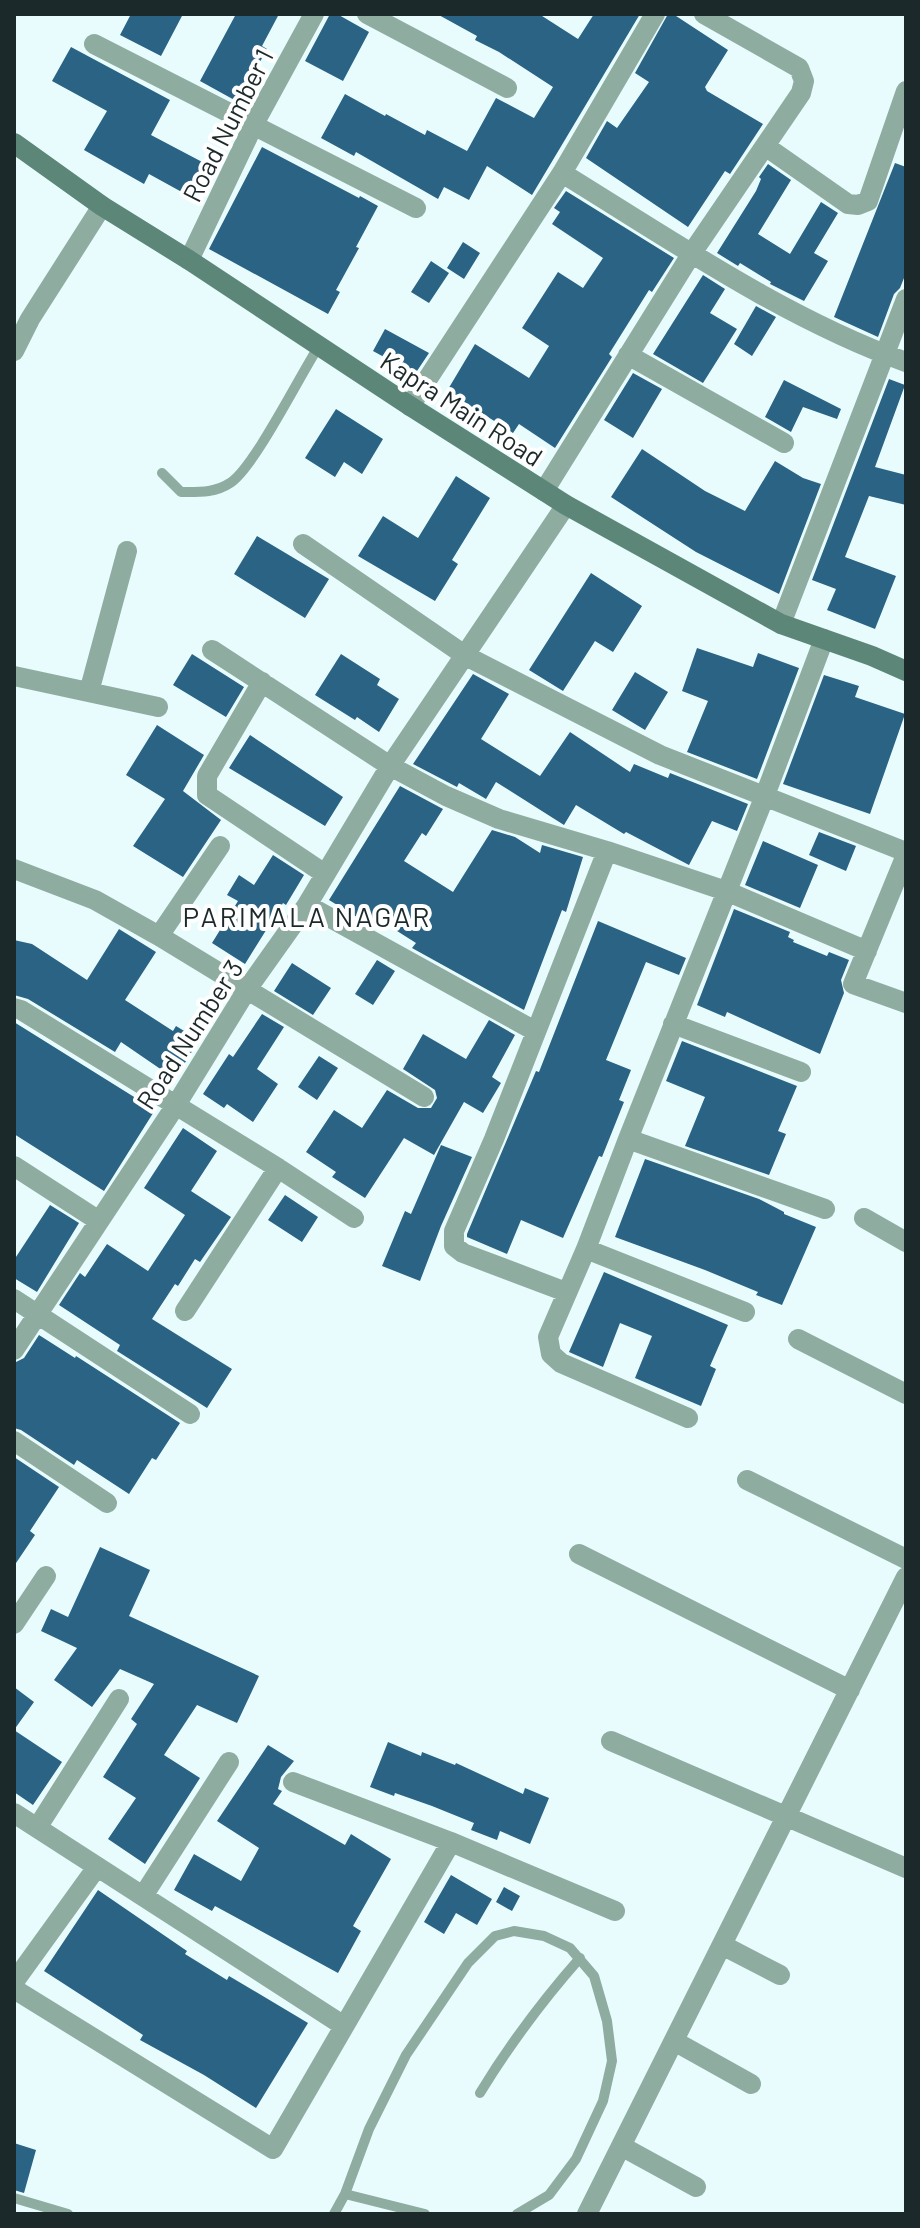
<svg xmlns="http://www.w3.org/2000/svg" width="920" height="2228" font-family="Barlow,sans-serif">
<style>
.building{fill:#2a6384}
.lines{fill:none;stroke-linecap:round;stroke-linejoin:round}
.lane{stroke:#8faca1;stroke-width:10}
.street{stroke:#8faca1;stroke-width:20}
.secondary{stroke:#5c8778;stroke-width:20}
.labels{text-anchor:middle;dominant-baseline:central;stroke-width:8;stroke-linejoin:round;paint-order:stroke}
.street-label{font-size:26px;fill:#1c292a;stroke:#fff}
.neighbourhood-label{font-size:28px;letter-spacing:2px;fill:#1c292a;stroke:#fff}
</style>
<rect width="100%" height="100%" fill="#e8fcfe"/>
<!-- building -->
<path class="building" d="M131 14H183L161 56 120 35Z
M236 14H279L262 46 267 49 238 102 200 81Z
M330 14H337L369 32 343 81 305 61Z
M437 14H539L578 39 594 14H640L532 195 487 166 469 200 444 187 438 199 356 152 354 156 321 138 345 94 385 116 386 114 425 135 427 130 467 151 496 98 534 118 553 87 499 52 475 40 477 36Z
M668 14H673L728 50 705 87 707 91 763 124 730 174 725 171 688 227 586 158 607 121 617 128 649 82 635 73Z
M71 47 170 100 151 135 206 164 189 196 149 174 144 184 84 150 107 111 52 81Z
M262 147 359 198 360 196 378 206 356 247 359 248 336 290 340 292 328 314 209 249Z
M895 163 906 167V273L900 288 894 294 878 337 834 317Z
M768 164 791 180 758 234 790 254 821 202 838 213 814 253 828 261 804 301 770 284 771 282 740 263 738 266 717 253 756 191 761 179 759 177Z
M566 191 674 258 652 292 649 290 609 354 612 357 555 448 519 424 513 433 447 391 475 344 529 378 549 346 522 328 558 272 583 288 603 258 552 224 560 212 554 208Z
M463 242 480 253 464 279 447 268Z
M431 261 449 273 429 303 411 292Z
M703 275 725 289 710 313 737 329 703 383 653 354Z
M756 306 776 317 752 356 734 344Z
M385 329 429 353 415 374 373 351Z
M633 373 662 389 633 438 604 420Z
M889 379 905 385 875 467 906 475V505L869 496 845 557 896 576 875 629 827 610 836 589 812 580Z
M784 380 841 409 837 419 803 407 791 432 765 417Z
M336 409 383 439 362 474 344 462 335 477 305 458Z
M642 449 705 491 745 511 775 461 803 478 821 484 779 594 696 552 611 497Z
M456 476 490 498 452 560 458 564 435 601 358 556 383 516 418 538Z
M257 536 329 579 305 618 234 574Z
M591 573 642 606 613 652 595 641 563 691 529 670Z
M697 648 753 667 758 653 799 668 757 779 687 752 708 701 682 691Z
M192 654 244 687 226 717 173 685Z
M341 654 380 679 377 685 399 699 379 732 357 717 355 720 315 695Z
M635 672 668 692 645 730 612 710Z
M473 674 509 694 481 739 540 776 570 732 630 772 634 764 668 778 670 773 748 804 737 831 712 821 689 865 626 832 624 834 576 805 564 825 496 782 486 799 459 783 457 787 413 764Z
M824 675 859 686 855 697 905 714 870 814 783 784Z
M157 725 204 755 183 791 221 820 183 877 133 846 165 799 126 775Z
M250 735 343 797 325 826 229 768Z
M400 786 443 809 426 836 422 833 404 861 453 892 492 830 515 837 540 853 542 845 583 857 566 912 562 910 524 1010 412 948 416 943 375 917 370 925 329 900Z
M819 832 856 846 846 871 809 855Z
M763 841 818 865 800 908 745 885Z
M273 855 304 875 286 905 283 903 245 964 212 943 238 901 227 895 239 875 254 885Z
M734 909 790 932 788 937 794 940 793 942 827 956 829 952 849 960 841 980 844 993 820 1054 727 1012 725 1017 697 1005Z
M598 921 686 958 679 975 646 962 606 1060 631 1070 619 1100 624 1102 602 1157 599 1156 563 1238 521 1220 507 1254 467 1237V1234L536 1071 539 1072Z
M119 929 156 952 125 1000 173 1031 176 1026 199 1040 175 1079 121 1042 115 1052 28 999 14 995V940L32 944 87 980Z
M377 960 395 971 373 1005 355 994Z
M292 963 331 988 313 1015 274 991Z
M262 1014 284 1027 257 1069 278 1084 253 1122 227 1104 224 1108 203 1094 229 1054 233 1057Z
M489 1020 515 1035 492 1077 501 1083 483 1113 464 1102 434 1155 404 1138 365 1198 332 1177 336 1172 306 1152 334 1110 362 1128 387 1090 418 1108H431L437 1098 435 1090 403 1069 423 1034 466 1059Z
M14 1022 155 1110 104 1191 14 1134Z
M682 1041 797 1086 778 1131 786 1134 769 1175 685 1146 705 1097 666 1081Z
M319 1056 338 1068 317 1100 298 1087Z
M183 1128 217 1151 191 1191 231 1217 200 1262 195 1259 178 1286 175 1284 152 1319 232 1369 207 1408 117 1351 120 1345 59 1305 80 1273 85 1277 107 1244 148 1271 185 1215 144 1188Z
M441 1145 472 1157 441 1226 420 1281 382 1266 405 1211 411 1214Z
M645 1159 759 1199 784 1212V1214L816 1227 782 1305 756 1295 758 1292 705 1270 615 1237Z
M285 1195 318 1217 302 1242 268 1220Z
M50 1205 79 1223 37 1292 14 1278V1260Z
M604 1272 728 1325 710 1366 716 1369 701 1406 635 1378 652 1336 620 1323 603 1367 569 1352Z
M39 1335 75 1358 76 1356 180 1423 156 1460 152 1458 129 1494 77 1460 74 1465 21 1430 14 1428V1363L24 1358Z
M14 1457 59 1487 30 1531 35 1535 14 1566Z
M100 1547 150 1570 129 1616 259 1676 237 1723 197 1705 164 1755 200 1778 145 1864 108 1839 136 1798 103 1777 137 1724 131 1719 154 1684 120 1669 92 1707 54 1680 77 1648 41 1631 51 1609 68 1617Z
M14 1687 34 1702 14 1730 62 1762 33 1805 14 1792Z
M388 1742 421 1756 422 1752 455 1765 456 1763 523 1794 525 1788 549 1798 530 1844 500 1831 497 1840 471 1830 474 1823 432 1806 395 1793 394 1796 370 1787Z
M268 1745 294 1761 281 1777 278 1789 282 1791 273 1804 345 1845 351 1834 391 1859 353 1926 361 1931 338 1973 215 1906 212 1911 174 1890 194 1854 241 1881 259 1848 217 1821Z
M451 1875 492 1899 477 1925 456 1913 444 1934 424 1922Z
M504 1887 520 1896 512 1911 496 1902Z
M98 1890 187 1951 185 1954 227 1980 229 1976 308 2023 256 2108 204 2075 140 2040 143 2035 44 1971Z
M14 2143 36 2150 24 2193 14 2190Z"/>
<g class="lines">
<!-- lane -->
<path class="lane" d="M162 473 181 492C199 492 215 493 230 483 254 468 300 375 319 346
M480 2093C510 2044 542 2001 580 1958
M345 2194 425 2214
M14 2198 68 2214
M334 2214 345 2194 369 2129 406 2055 468 1963 495 1936 514 1931 544 1936 570 1948 594 1976 607 2021 612 2061 603 2101 576 2159 549 2195 517 2214"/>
<!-- street -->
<path class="street" d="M367 14 507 88
M94 44 416 208
M765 146 848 204 858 205 868 201 906 91
M562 173C671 240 786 319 906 362
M189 260 254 124 314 14
M14 351 30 319 102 206
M628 355 784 443
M410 406 562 173 655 14
M544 491 692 253 801 93 804 81 799 68 704 14
M303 544 466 656 660 755 906 852
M781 624 906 299
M212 650 390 766 446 796 499 819 607 851 726 891 867 951
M14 676 158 707
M262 682 207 776V795L325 874
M89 692 127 551
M906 855 853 984 906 1003
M14 869 95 900 159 936 424 1097
M307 905 535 1031
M159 936 220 846
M14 1008 21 1010 278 1168 354 1218
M673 1024 801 1072
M628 1139 825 1209
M14 1166 99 1221
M864 1218 906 1242
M586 1249 745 1312
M566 1292 463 1253 454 1246V1231L494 1139 607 851
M14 1299 190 1414
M185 1311 278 1168
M798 1339 906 1394
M14 1350 176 1105 248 988 307 905 390 766 566 505
M688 1418 561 1363 551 1354 548 1337 586 1249 628 1139 764 798 824 639
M14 1441 107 1503
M747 1480 906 1559
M579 1554 850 1690
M14 1624 46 1576
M611 1741 906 1868
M293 1782 451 1842 615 1911
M14 1813 344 2026
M37 1828 119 1699
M143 1896 229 1762
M722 1945 780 1975
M14 1982 97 1867
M14 1989 273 2149 451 1842
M674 2041 751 2084
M621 2146 696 2187
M587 2214 906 1577"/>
<!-- secondary -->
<path class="secondary" d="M14 143 102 206 189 260 410 406 566 505 781 624 872 656 906 671"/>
</g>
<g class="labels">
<!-- street labels -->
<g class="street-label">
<text transform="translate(227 125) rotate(-63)">Road Number 1</text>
<text transform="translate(462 408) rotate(33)">Kapra Main Road</text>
<text transform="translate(189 1034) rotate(-57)">Road Number 3</text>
</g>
<!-- neighbourhood labels -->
<g class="neighbourhood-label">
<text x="307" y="916">PARIMALA NAGAR</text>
</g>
</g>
<!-- border -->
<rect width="920" height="2228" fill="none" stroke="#1c292a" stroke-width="32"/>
</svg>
